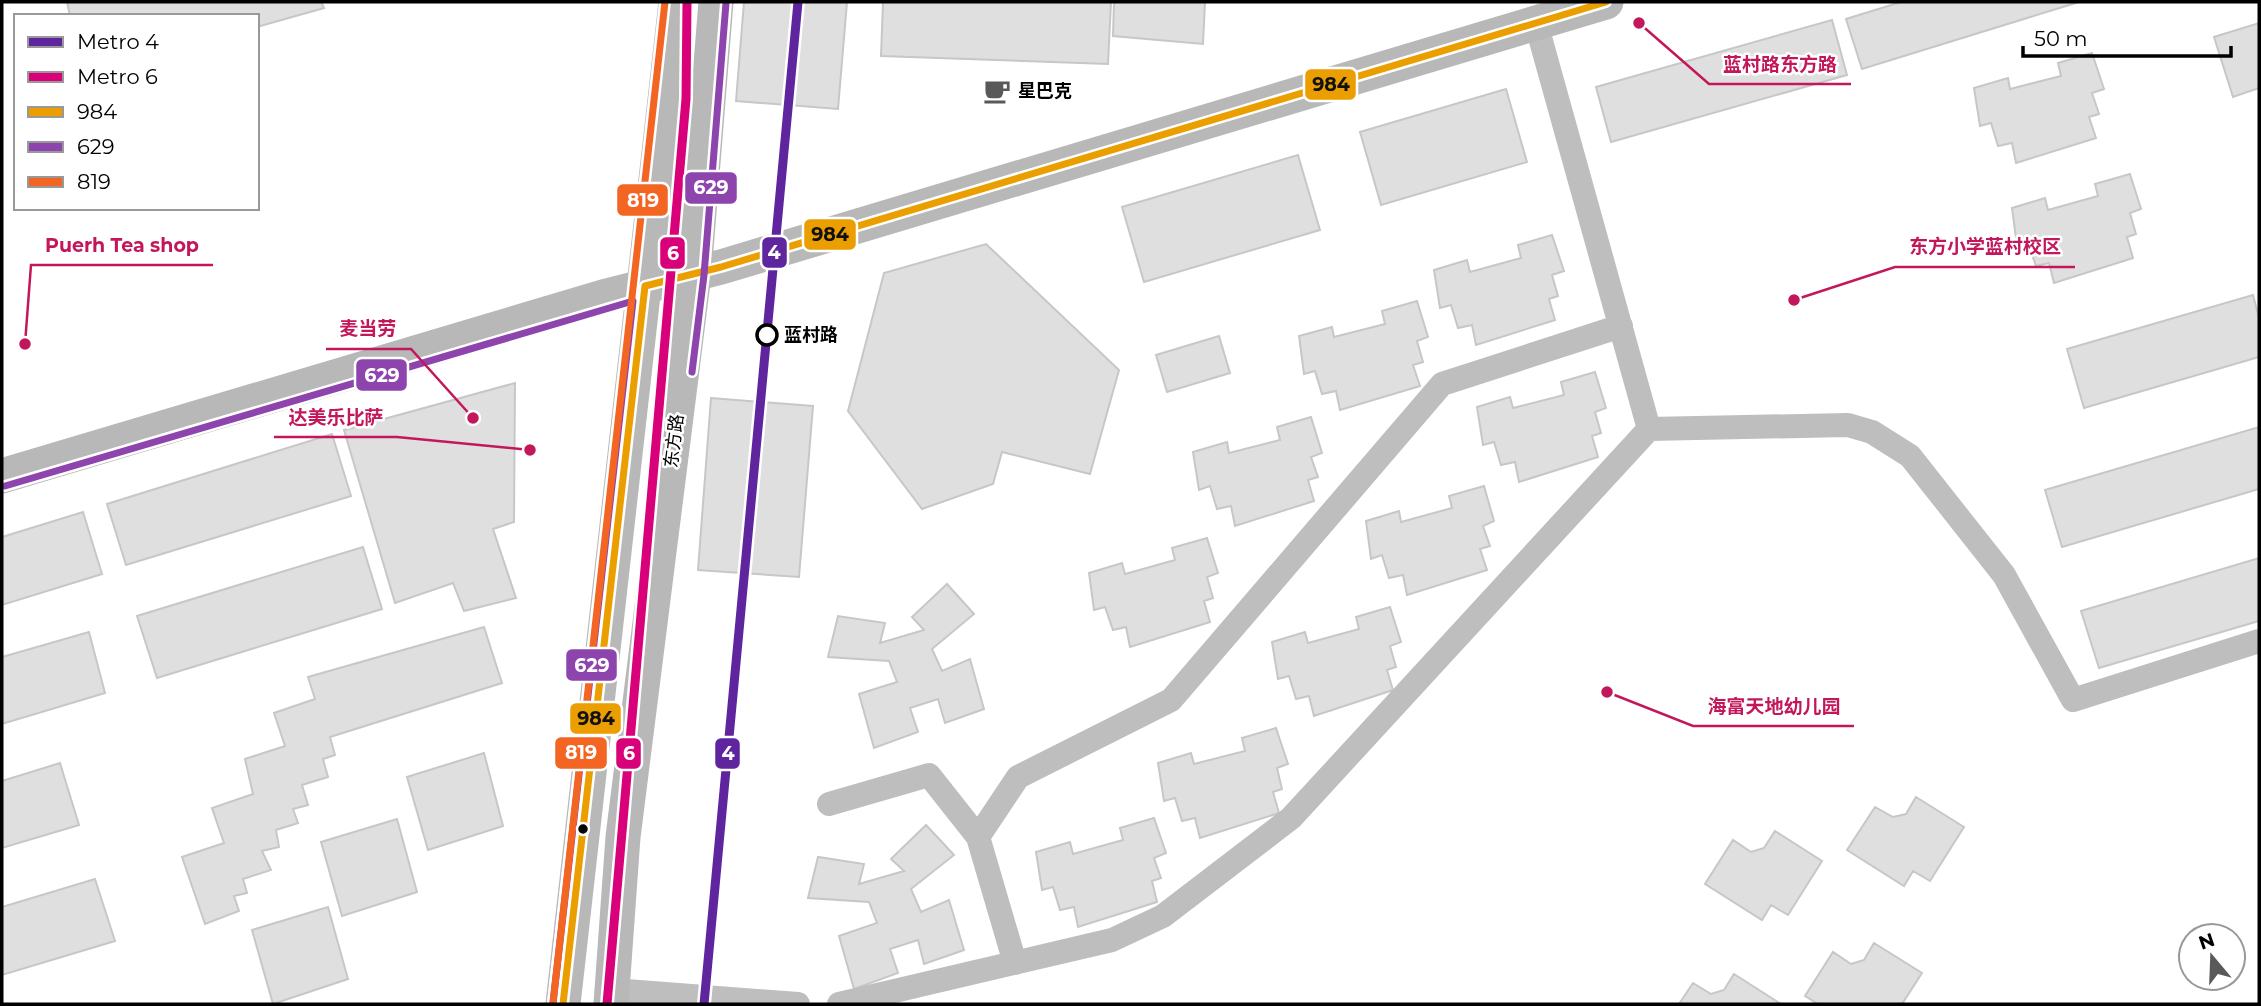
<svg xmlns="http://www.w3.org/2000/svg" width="2261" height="1006" font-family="Montserrat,'Noto Sans SC',sans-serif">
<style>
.building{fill:#dfdfdf;stroke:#c7c7c7;stroke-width:2}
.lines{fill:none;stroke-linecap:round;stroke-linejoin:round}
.street{stroke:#bebebe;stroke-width:24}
.secondary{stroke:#b8b8b8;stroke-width:35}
.bus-1-casing{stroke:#fff;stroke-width:12}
.bus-2-casing{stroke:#fff;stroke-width:12}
.bus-3-casing{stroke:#fff;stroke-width:12}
.bus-1{stroke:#eb9e00;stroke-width:7}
.bus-2{stroke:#8e44ad;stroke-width:7}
.bus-3{stroke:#f26522;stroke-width:7}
.metro-1-casing{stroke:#fff;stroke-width:14}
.metro-2-casing{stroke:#fff;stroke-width:14}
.metro-1{stroke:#5f259f;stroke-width:9}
.metro-2{stroke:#d9017a;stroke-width:9}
.stop-dot{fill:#fff;stroke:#000;stroke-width:3.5}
.bus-dot{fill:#000;stroke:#fff;stroke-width:2.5}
.labels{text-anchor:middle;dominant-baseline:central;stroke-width:5;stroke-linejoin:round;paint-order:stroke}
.poi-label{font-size:18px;font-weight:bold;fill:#000;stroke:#fff;text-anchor:start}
.stop-label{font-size:18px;font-weight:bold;fill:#000;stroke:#fff;text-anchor:start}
.street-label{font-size:18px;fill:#000;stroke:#fff}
.leader{fill:none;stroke:#c2185b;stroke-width:2.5}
.callout-dot{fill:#c2185b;stroke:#fff;stroke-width:2.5}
.callout-label{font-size:19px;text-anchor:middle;font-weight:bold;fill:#c2185b;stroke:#fff;stroke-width:5;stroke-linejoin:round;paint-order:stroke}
.line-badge{stroke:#fff;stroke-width:2.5}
.badge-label{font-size:19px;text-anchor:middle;font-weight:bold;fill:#fff}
.pale-badge-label{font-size:19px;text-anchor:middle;font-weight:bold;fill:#111}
</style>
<rect width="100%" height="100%" fill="#fff"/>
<!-- building -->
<path class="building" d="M67 2H321L324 8 257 27V16H70Z
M744 2H847L838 109 736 101Z
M883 2H1111L1108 64 881 56Z
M1114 2H1205L1203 44 1113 36Z
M1901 2H2079L1862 69 1846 19Z
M1832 20 1847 75 1611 142 1596 87Z
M2259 23V88L2233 97 2214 37Z
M2092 53 2104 89 2092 93 2099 114 2089 117 2096 138 2016 163 2012 143 1998 146 1991 123 1980 126 1974 88 2008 78 2010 89 2061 76 2058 63Z
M1506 89 1527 162 1381 205 1360 132Z
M1298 155 1320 230 1144 282 1122 207Z
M2130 174 2141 209 2130 213 2136 234 2127 237 2133 258 2054 283 2049 263 2036 266 2028 243 2017 246 2012 208 2045 198 2048 210 2098 196 2095 184Z
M1552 235 1564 271 1552 275 1558 296 1549 299 1555 320 1476 345 1472 325 1458 328 1451 305 1440 308 1434 270 1467 260 1470 272 1521 258 1518 245Z
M986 244 1119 370 1090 474 1002 452 993 484 922 509 848 411 884 273Z
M2253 295 2259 318V357L2084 408 2067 349Z
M1417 301 1428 337 1417 341 1423 362 1413 365 1420 386 1340 410 1336 391 1322 394 1315 371 1304 374 1299 336 1332 327 1334 337 1385 324 1382 311Z
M1219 336 1230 373 1167 392 1156 355Z
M1595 372 1606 408 1595 412 1601 433 1592 436 1598 457 1519 482 1515 462 1501 465 1494 442 1483 445 1477 407 1510 397 1513 408 1564 395 1561 382Z
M515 383 514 522 493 529 516 598 464 611 453 583 395 603 344 430Z
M711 398 813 406 799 577 698 570Z
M1311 417 1322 453 1311 457 1318 477 1308 480 1314 501 1235 526 1231 506 1217 509 1210 486 1199 490 1193 452 1227 442 1229 453 1280 440 1277 427Z
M2259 427V489L2062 547 2045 490Z
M332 434 351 496 126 565 107 504Z
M1484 486 1494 521 1483 526 1490 546 1480 549 1487 570 1407 595 1403 575 1389 578 1382 555 1371 559 1366 521 1399 511 1401 522 1452 508 1449 496Z
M83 512 102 574 2 605V537Z
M1207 538 1218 573 1207 577 1213 598 1204 601 1210 622 1130 647 1126 627 1113 630 1105 607 1094 610 1089 573 1122 563 1125 574 1175 560 1172 548Z
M363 547 382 609 157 678 137 616Z
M2259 558V621L2099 668 2081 611Z
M947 584 974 614 932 649 942 671 970 659 984 709 945 723 938 699 910 708 918 732 874 748 859 694 897 682 889 661 828 657 838 616 885 623 880 643 924 630 912 617Z
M1390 607 1401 642 1390 646 1396 667 1387 670 1393 690 1314 716 1309 696 1296 699 1289 676 1278 679 1272 642 1305 632 1308 643 1359 629 1356 617Z
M484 627 502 683 330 737 335 755 323 759 328 777 302 785 308 805 293 809 298 823 276 830 279 847 262 851 271 870 243 879 247 893 234 896 239 911 205 924 182 857 224 843 212 808 253 794 245 759 285 746 274 713 315 699 308 677Z
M89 632 105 693 2 724V657Z
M1276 728 1288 764 1277 768 1282 789 1273 792 1279 813 1200 838 1195 818 1182 821 1175 798 1164 801 1158 763 1191 753 1194 764 1245 751 1242 738Z
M484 753 503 826 428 850 407 777Z
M60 763 79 825 2 848V781Z
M1916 797 1964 827 1930 881 1913 871 1904 886 1847 850 1875 807 1893 817 1906 814Z
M1154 818 1166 853 1154 858 1161 878 1152 881 1157 902 1078 927 1074 907 1060 910 1053 887 1042 890 1036 852 1070 842 1073 854 1123 840 1120 828Z
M397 819 417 892 342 916 321 842Z
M926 825 954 855 911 889 921 912 949 900 964 950 924 964 918 940 890 949 898 973 854 989 839 936 877 923 869 902 808 898 818 857 864 864 859 884 904 871 891 859Z
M1775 831 1822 861 1788 915 1771 905 1762 920 1705 884 1733 840 1751 852 1764 848Z
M95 879 115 941 2 975V907Z
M328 907 348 979 273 1004 252 930Z
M1874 943 1922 973 1902 1004H1818L1805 996 1833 952 1851 964 1864 960Z
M1734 974 1781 1004H1679L1693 983 1711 994 1724 990Z"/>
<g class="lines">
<!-- street -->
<path class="street" d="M1536 23 1649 429
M829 804 929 775 978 837
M1015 963 978 837 1018 777 1171 700 1442 384 1621 326
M613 990 798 1004
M839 1004 1112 940 1163 916 1291 818 1649 429 1848 425 1872 432 1910 456 2004 575 2073 700 2259 641"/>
<!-- secondary -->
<path class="secondary" d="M2 476 603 297 721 267 1606 2
M563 1004 676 2
M611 1004 623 837 694 274 716 2"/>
<!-- bus-1 casing -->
<g class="bus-1-casing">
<path id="bus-1" d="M563 1004 645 286 721 267 1606 2"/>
</g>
<!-- bus-2 casing -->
<g class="bus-2-casing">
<path id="bus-2" d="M692 372 704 275 726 3
M5 486 633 301 553 1003"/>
</g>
<!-- bus-3 casing -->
<g class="bus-3-casing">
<path id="bus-3" d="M553 1003 665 2"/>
</g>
<!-- bus-1 -->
<use href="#bus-1" class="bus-1"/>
<!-- bus-2 -->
<use href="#bus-2" class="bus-2"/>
<!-- bus-3 -->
<use href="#bus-3" class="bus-3"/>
<!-- metro-1 casing -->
<g class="metro-1-casing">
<path id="metro-1" d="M704 1004 798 2"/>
</g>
<!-- metro-2 casing -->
<g class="metro-2-casing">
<path id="metro-2" d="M607 1004 686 99 687 2"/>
</g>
<!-- metro-1 -->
<use href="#metro-1" class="metro-1"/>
<!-- metro-2 -->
<use href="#metro-2" class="metro-2"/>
</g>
<!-- icons -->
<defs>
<g id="cafe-bare" transform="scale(2.1)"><path d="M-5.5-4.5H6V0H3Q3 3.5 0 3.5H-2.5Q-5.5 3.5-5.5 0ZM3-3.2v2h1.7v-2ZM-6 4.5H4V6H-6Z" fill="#595959" stroke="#fff" stroke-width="2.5" paint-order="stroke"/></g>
</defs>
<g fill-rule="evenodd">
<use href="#cafe-bare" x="997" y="91"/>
</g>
<!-- markers -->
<circle class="stop-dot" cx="767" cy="335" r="10"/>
<circle class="bus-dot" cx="583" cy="829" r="6"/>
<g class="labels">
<!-- poi labels -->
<g class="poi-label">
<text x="1018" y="91">星巴克</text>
</g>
<!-- stop labels -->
<g class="stop-label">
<text x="784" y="335">蓝村路</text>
</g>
<!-- street labels -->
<g class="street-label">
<text transform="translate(674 441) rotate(-83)">东方路</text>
</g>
</g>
<!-- callouts -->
<path class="leader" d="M1639 23L1709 84H1851M25 344L31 265H213M1794 300L1895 267H2075M473 418L411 349H326M530 450L397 437H274M1607 692L1693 726H1854"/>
<g class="callout-dot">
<circle cx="1639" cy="23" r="7"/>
<circle cx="25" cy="344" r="7"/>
<circle cx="1794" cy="300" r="7"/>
<circle cx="473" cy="418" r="7"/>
<circle cx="530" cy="450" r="7"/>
<circle cx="1607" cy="692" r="7"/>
</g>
<g class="callout-label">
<text x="1780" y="71">蓝村路东方路</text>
<text x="122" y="252">Puerh Tea shop</text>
<text x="1985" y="253">东方小学蓝村校区</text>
<text x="368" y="335">麦当劳</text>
<text x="336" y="424">达美乐比萨</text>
<text x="1774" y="713">海富天地幼儿园</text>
</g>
<g class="line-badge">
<rect x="1304" y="68" width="53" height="33" rx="7" fill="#eb9e00"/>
<rect x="684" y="171" width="54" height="34" rx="7" fill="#8e44ad"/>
<rect x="616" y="183" width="53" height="34" rx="7" fill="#f26522"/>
<rect x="803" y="218" width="54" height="33" rx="7" fill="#eb9e00"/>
<rect x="761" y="236" width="27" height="33" rx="7" fill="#5f259f"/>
<rect x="659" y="236" width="27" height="34" rx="7" fill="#d9017a"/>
<rect x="355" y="358" width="53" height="34" rx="7" fill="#8e44ad"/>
<rect x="565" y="648" width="53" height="34" rx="7" fill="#8e44ad"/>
<rect x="569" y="702" width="53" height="33" rx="7" fill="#eb9e00"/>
<rect x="554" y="736" width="54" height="34" rx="7" fill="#f26522"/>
<rect x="714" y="737" width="27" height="33" rx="7" fill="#5f259f"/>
<rect x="615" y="737" width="27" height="33" rx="7" fill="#d9017a"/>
</g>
<g class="badge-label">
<text x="711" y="194">629</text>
<text x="643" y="207">819</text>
<text x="774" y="259">4</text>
<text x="673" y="260">6</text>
<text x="382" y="382">629</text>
<text x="592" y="672">629</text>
<text x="581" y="759">819</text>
<text x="728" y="760">4</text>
<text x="629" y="760">6</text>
</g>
<g class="pale-badge-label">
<text x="1331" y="91">984</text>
<text x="830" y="241">984</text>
<text x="596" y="725">984</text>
</g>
<!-- border -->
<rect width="2261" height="1006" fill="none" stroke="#000000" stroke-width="7"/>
<!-- legend -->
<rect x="14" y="14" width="245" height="196" fill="#ffffff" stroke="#999999" stroke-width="2"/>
<rect x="28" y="37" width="35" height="10" fill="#5f259f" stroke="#999999" stroke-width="2"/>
<text x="77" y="49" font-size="21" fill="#000000">Metro 4</text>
<rect x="28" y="72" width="35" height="10" fill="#d9017a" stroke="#999999" stroke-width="2"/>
<text x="77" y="84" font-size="21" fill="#000000">Metro 6</text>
<rect x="28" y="107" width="35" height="10" fill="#eb9e00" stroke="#999999" stroke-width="2"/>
<text x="77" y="119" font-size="21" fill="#000000">984</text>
<rect x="28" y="142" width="35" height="10" fill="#8e44ad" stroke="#999999" stroke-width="2"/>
<text x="77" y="154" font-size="21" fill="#000000">629</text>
<rect x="28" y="177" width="35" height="10" fill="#f26522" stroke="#999999" stroke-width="2"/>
<text x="77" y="189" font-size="21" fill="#000000">819</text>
<!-- north arrow -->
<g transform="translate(2212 957) rotate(341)"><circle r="33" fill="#ffffff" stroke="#999999" stroke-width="2"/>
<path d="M0-5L12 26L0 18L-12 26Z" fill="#595959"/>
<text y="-10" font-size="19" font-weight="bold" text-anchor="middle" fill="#000000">N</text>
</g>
<!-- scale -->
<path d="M2023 46v10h208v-10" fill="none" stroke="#000000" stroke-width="3.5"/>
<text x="2034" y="46" font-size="21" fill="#000000" stroke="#ffffff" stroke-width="5" paint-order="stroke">50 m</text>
</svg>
